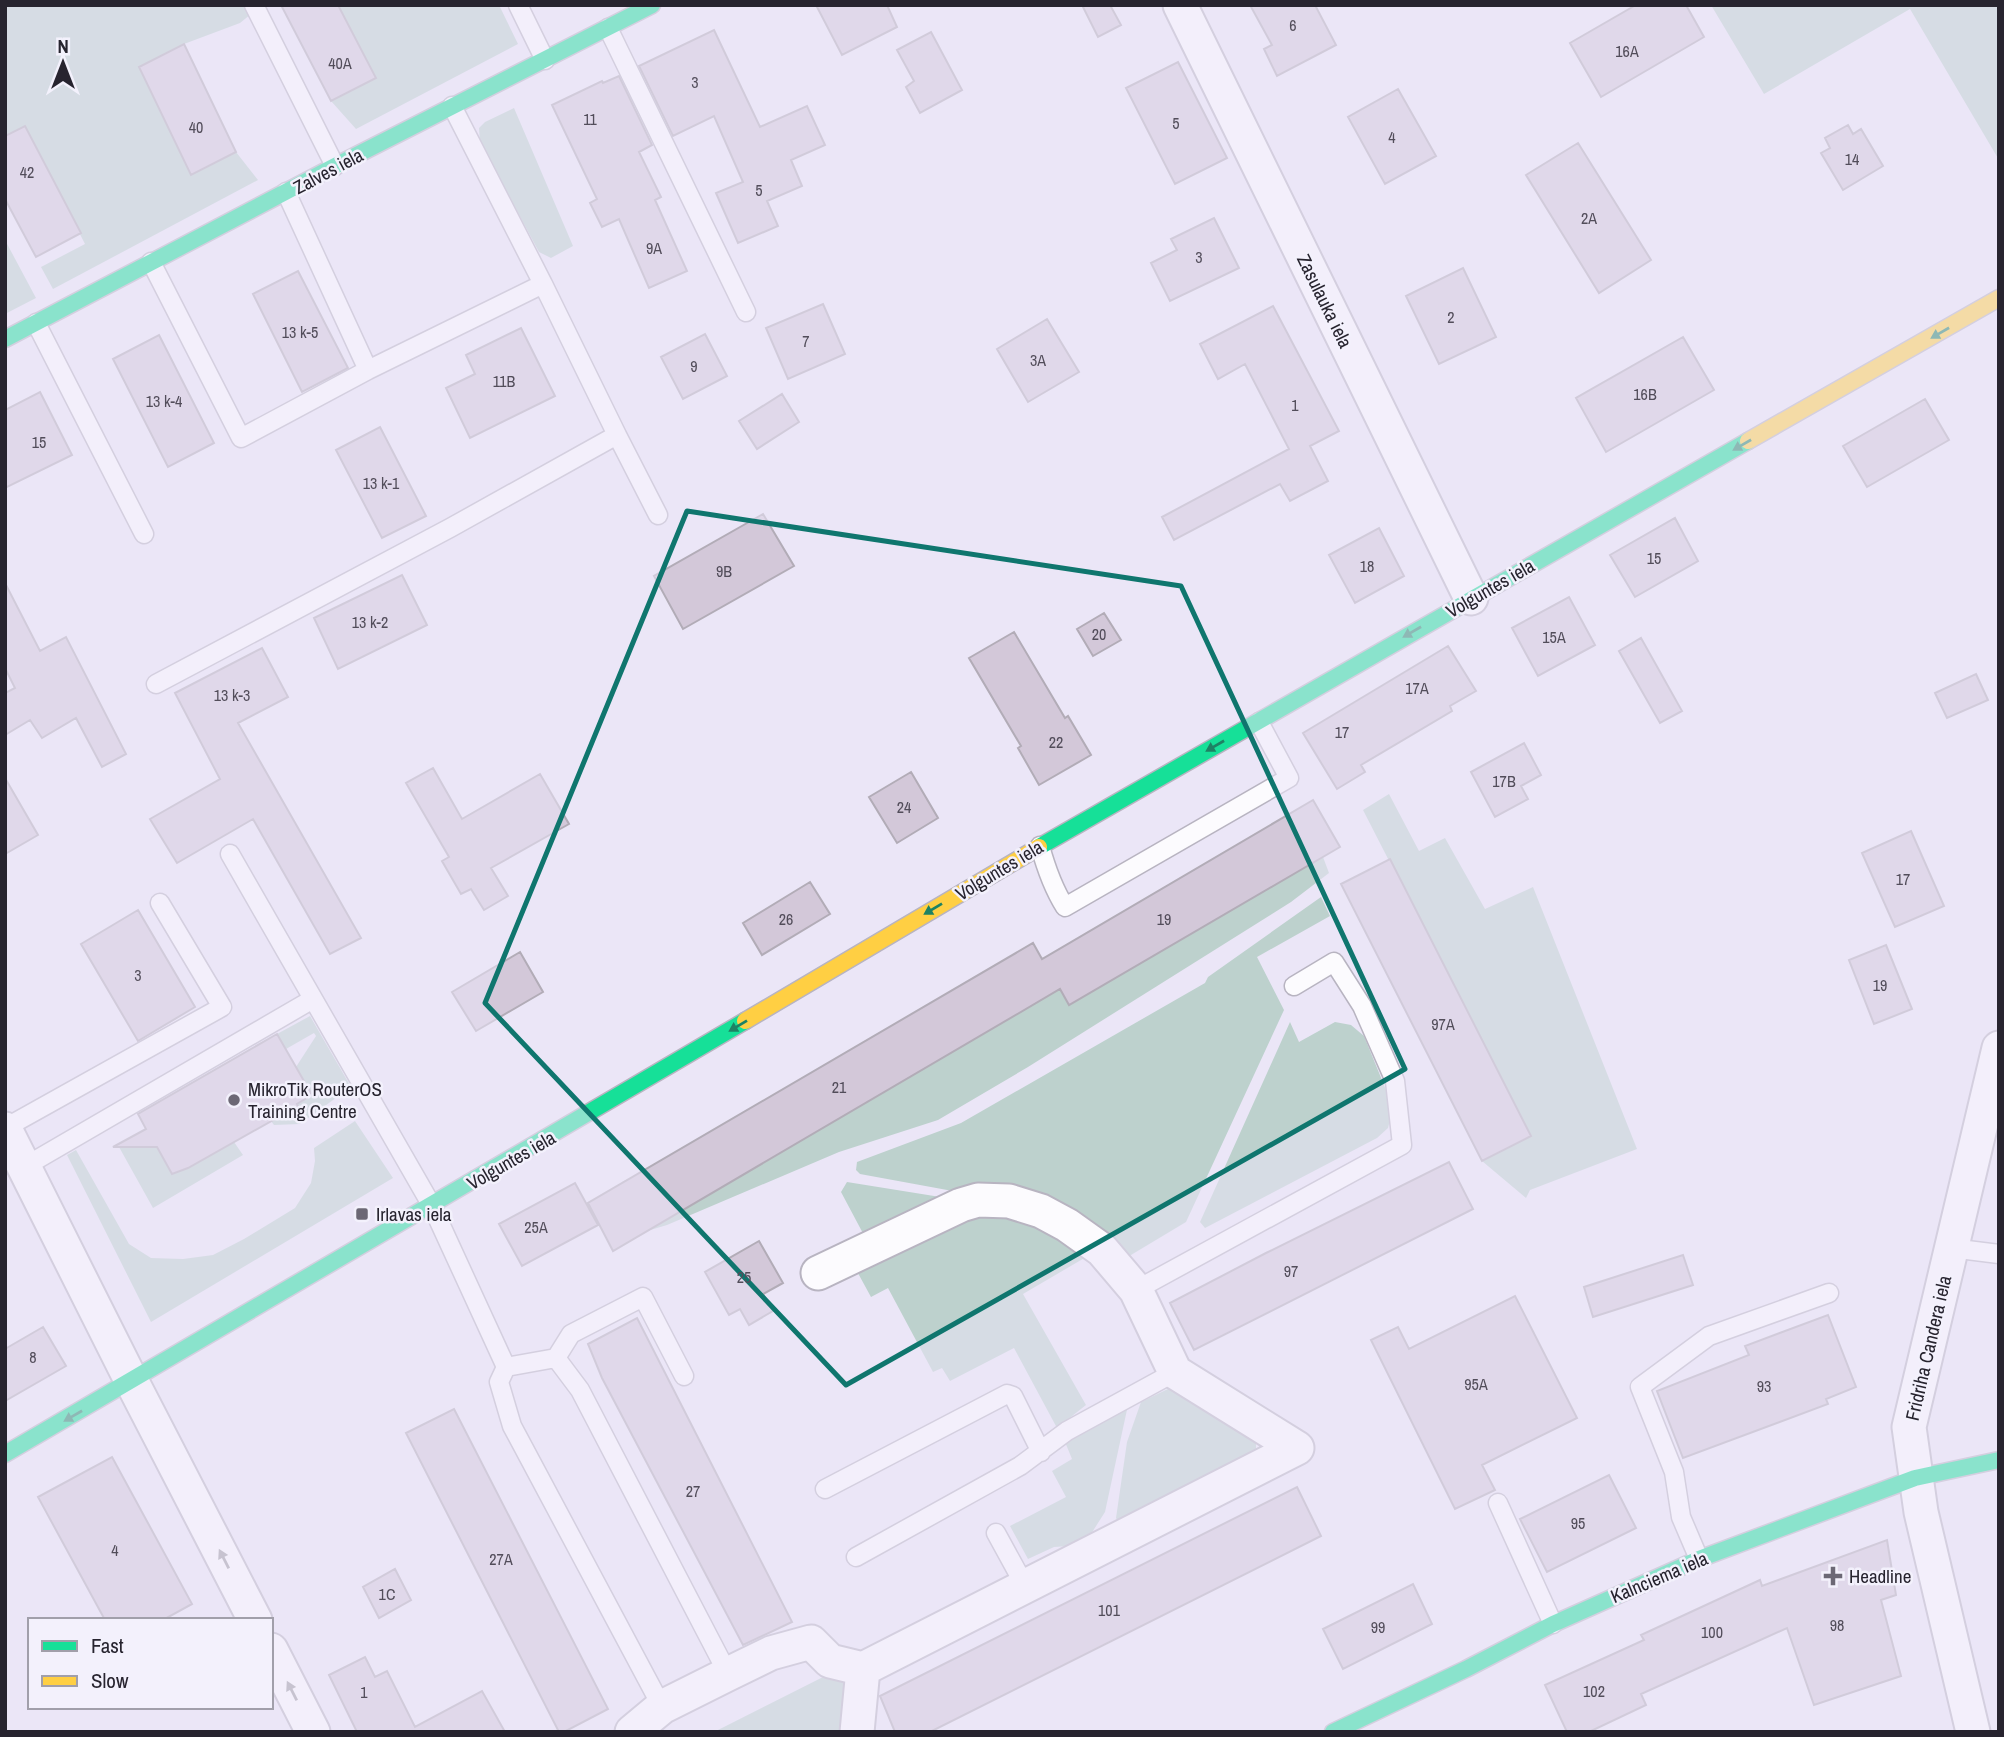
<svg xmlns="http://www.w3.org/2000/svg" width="2004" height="1737" font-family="'Archivo Narrow',sans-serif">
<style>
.green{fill:#bdd1cd}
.building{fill:#d3c8d9;stroke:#b2acb7;stroke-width:2}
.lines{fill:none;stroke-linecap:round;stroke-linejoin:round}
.lane-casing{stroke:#b8b4c1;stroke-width:21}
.street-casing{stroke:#b8b4c1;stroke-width:37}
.fast-casing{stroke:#b8b4c1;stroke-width:19}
.slow-casing{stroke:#b8b4c1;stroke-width:19}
.lane{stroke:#fcfbfe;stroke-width:18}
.street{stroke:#fcfbfe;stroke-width:33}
.fast{stroke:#16e098;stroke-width:16}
.slow{stroke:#ffcf43;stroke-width:16}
.oneway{fill:#1e8264}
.oneway2{fill:#9c9aa1}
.marked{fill:none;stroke:#0f766e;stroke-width:5;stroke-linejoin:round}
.poi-dot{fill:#6c6875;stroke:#f3f1fc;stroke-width:2.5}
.labels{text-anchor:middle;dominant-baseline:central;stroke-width:5;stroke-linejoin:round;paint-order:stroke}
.number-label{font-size:16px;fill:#524d5a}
.street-label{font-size:19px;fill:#27242f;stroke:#f3f1fc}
.poi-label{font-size:19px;fill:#27242f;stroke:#f3f1fc;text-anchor:start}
</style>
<rect width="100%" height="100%" fill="#ebe6f7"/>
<!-- green -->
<path class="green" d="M5 5H262L240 23 184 44 139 67 191 175 236 152 258 180 53 289 41 267 85 244 25 127 5 136Z
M338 5H499L518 44 356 129 331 101 375 78Z
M1711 5H1999V160L1910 9 1764 94Z
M514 108 573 246 551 258 539 252 480 142 479 128 485 122Z
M5 240 36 298 5 314Z
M1389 794 1419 851 1445 838 1485 909 1533 887 1637 1149 1530 1190 1526 1198 1482 1161 1530 1136 1363 810Z
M1323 857 1329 873 1291 902 1028 1067 938 1120 839 1152 667 1225 647 1231 622 1182 628 1179 656 1226 1060 989 1069 1005Z
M1321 897 1330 916 1257 957 1284 1010 1186 1222 1126 1258 969 1194 860 1174 856 1170 857 1162 961 1123 1205 983 1208 977Z
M310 1016 351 1087 300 1124 274 1125 271 1121 312 1095 296 1067 316 1036 314 1033 286 1049 277 1034Z
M1290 1022 1299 1042 1335 1022 1351 1025 1364 1036 1386 1090 1391 1107V1116L1388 1128 1377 1138 1205 1228 1200 1222Z
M355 1121 393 1178 151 1322 67 1155 76 1150 129 1244 151 1258 183 1259 213 1255 244 1239 295 1208 311 1183 315 1161 314 1148Z
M234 1142 243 1155 153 1208 119 1147 156 1146 173 1174Z
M847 1182 959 1200 866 1239 841 1192Z
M994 1208 1093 1253 1023 1294 1086 1405 1057 1428 1014 1348 950 1381 942 1368 933 1372 888 1288 871 1297 853 1264Z
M1172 1387 1256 1438V1453L1121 1526 1116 1518 1127 1442 1141 1402Z
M1128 1405 1105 1512 1084 1545 1054 1547 1028 1559 1010 1526 1066 1497 1052 1471 1072 1459 1065 1442Z
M833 1672 856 1678 849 1732H714Z"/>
<!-- building -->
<path class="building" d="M281 5H338L376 78 331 101Z
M816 5H887L897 27 842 55Z
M1082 5H1110L1121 25 1098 37Z
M1250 5H1315L1336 45 1277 76 1264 49 1272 45Z
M1636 5H1686L1704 37 1601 97 1570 43Z
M714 30 760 127 807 106 825 145 791 160 802 186 767 201 778 226 738 243 716 193 743 182 714 116 673 136 639 66Z
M931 32 962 90 920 113 906 87 914 81 897 50Z
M184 44 236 152 191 175 139 67Z
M1178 62 1227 158 1175 184 1126 88Z
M619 76 652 145 639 152 661 197 655 200 687 271 649 288 619 219 602 227 590 203 597 199 552 105 602 81 603 83Z
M1398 89 1436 156 1385 184 1348 117Z
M1848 125 1853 134 1861 129 1883 166 1843 190 1821 153 1830 148 1825 138Z
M25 126 81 233 36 257 5 199V136Z
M1578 143 1651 260 1599 293 1526 175Z
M1214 218 1239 268 1170 301 1151 263 1177 250 1171 239Z
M1463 268 1496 337 1439 364 1406 296Z
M298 271 348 368 302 392 253 294Z
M823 304 845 354 788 379 766 328Z
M1273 306 1339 431 1310 446 1328 481 1290 501 1280 484 1174 540 1162 517 1289 449 1245 364 1218 379 1200 344Z
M1047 319 1079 372 1028 402 997 349Z
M521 328 555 396 470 438 446 388 475 374 466 355Z
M705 334 727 376 683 399 661 357Z
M159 335 214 443 168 467 113 359Z
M1683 337 1714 390 1606 452 1576 398Z
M40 392 72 455 5 488V410Z
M782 394 799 422 757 449 739 421Z
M1925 399 1949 440 1867 487 1843 446Z
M380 427 426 516 382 538 336 450Z
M763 514 794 566 683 629 654 576Z
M1675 518 1698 561 1635 597 1610 555Z
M1379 528 1404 576 1355 603 1329 555Z
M402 575 427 625 338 669 314 618Z
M5 583 40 651 66 637 126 754 102 767 76 718 42 738 30 720 5 735V693L15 688 5 668Z
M1569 597 1595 645 1538 676 1512 628Z
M1104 613 1121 640 1093 656 1077 629Z
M1014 632 1065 718 1068 716 1091 755 1039 785 1018 748 1021 746 969 658Z
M1641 638 1682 711 1660 723 1619 651Z
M1448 646 1476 691 1450 706 1452 711 1361 765 1365 772 1337 789 1303 733Z
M262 648 288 697 238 723 361 938 330 954 253 819 177 863 150 819 220 779 175 693Z
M1976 674 1988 700 1947 718 1935 693Z
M1524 743 1541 775 1521 786 1528 799 1495 817 1471 772Z
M433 768 462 819 540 774 569 824 491 868 508 896 484 910 471 889 461 894 442 861 449 857 406 783Z
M911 772 938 818 897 843 869 797Z
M5 778 38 835 5 854Z
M1313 800 1340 847 1069 1005 1060 989 613 1251 588 1203 1033 943 1042 959Z
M1911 831 1944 906 1895 927 1862 853Z
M1390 859 1531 1136 1482 1161 1341 884Z
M810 882 830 914 762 955 743 923Z
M138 910 195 1007 138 1041 81 944Z
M1886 945 1912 1009 1874 1024 1849 960Z
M520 952 543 992 476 1031 452 992Z
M277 1034 312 1095 297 1104 298 1106 188 1168 172 1174 157 1147H113L146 1129 138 1114Z
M1449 1162 1473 1209 1194 1350 1170 1303 1266 1253Z
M575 1183 598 1225 522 1266 499 1224Z
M759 1241 783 1283 763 1294 773 1311 749 1325 740 1309 729 1315 705 1272Z
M1683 1255 1693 1285 1593 1317 1584 1287Z
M1515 1296 1577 1418 1482 1465 1495 1490 1455 1509 1371 1340 1398 1327 1409 1349Z
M1828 1315 1856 1387 1826 1399 1828 1404 1683 1458 1657 1391 1749 1355 1745 1346Z
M637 1318 792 1622 743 1645 602 1378 588 1344Z
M43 1327 66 1366 5 1401V1349Z
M454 1409 608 1709 564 1732H559L406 1433Z
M112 1457 192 1604 163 1620H105L38 1497Z
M1609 1475 1636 1528 1547 1572 1520 1519Z
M1297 1487 1321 1536 930 1732H895L880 1696Z
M1887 1540 1896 1595 1881 1600 1901 1676 1814 1705 1787 1628 1641 1694 1646 1705 1589 1732H1567L1545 1685 1644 1640 1641 1635 1760 1580 1762 1586Z
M395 1569 411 1600 379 1618 363 1587Z
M1413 1584 1432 1624 1343 1669 1323 1629Z
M365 1657 375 1677 387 1671 415 1727 482 1691 505 1732H357L329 1675Z"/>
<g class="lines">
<!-- lane casing -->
<g class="lane-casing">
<path id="lane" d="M254 5 335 166
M518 5 545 60
M608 28 746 312
M452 106 543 284
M151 262 241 438 368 370
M36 323 144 534
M617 435 658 515
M156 684 450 528 617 435 543 284 368 370 286 192
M1040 846C1046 868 1053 888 1065 907L1289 778 1259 722
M230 854 432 1206 506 1367
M5 1128 222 1007 160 903
M24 1167 313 999
M1951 1248 1999 1254
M1136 1290 1402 1145 1395 1081 1362 1006 1334 962 1294 986
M556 1358 571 1334 643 1297 684 1376
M825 1489 1007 1394 1013 1396 1041 1452
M1498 1503 1553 1624
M996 1533 1025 1586
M856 1557 1020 1466 1067 1431 1175 1372
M1699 1559 1681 1517 1674 1472 1640 1387 1709 1336 1829 1293
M662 1707 512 1426 499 1382 506 1367 556 1358 580 1390 728 1674"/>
</g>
<!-- street casing -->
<g class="street-casing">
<path id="street" d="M1180 5 1471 598
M5 1129 132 1382 255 1620
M818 1273 961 1205 978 1200 1009 1201 1041 1211 1067 1225 1102 1250 1136 1290 1175 1372 1297 1448
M271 1650 313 1732
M632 1732 662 1707 728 1674 771 1653 811 1642 830 1661 863 1669
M857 1732 863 1669 1297 1448
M1973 1732 1921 1512 1909 1427 1999 1048"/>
</g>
<!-- fast casing -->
<g class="fast-casing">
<path id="fast" d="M5 339 335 166 652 5
M1039 847 1748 441
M5 1454 745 1021
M1333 1732 1466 1669 1553 1624 1699 1559 1915 1478 1999 1460"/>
</g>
<!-- slow casing -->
<g class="slow-casing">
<path id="slow" d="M1748 441 1999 298
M745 1021 1039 847"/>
</g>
<!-- lane -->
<use href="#lane" class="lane"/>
<!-- street -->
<use href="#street" class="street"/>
<!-- fast -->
<use href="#fast" class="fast"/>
<!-- slow -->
<use href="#slow" class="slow"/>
</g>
<!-- one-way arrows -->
<defs><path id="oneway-solid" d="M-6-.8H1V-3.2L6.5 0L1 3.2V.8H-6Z" transform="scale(1.75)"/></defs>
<g class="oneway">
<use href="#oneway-solid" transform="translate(1940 333) rotate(150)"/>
<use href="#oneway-solid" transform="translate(1742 445) rotate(150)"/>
<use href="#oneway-solid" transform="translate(1412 632) rotate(150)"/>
<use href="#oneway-solid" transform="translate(1215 746) rotate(150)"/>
<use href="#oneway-solid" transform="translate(933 909) rotate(149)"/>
<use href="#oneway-solid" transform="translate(738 1026) rotate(149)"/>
<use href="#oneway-solid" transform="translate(73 1416) rotate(150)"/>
</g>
<g class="oneway2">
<use href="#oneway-solid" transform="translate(224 1559) rotate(-117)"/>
<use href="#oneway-solid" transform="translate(292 1691) rotate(-117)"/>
</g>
<!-- marked area -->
<path d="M0 0H2004V1737H0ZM687 511 1181 586 1405 1069 846 1385 485 1003Z" fill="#ebe6f7" fill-opacity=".55" fill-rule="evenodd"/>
<path class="marked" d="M687 511 1181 586 1405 1069 846 1385 485 1003Z"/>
<!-- markers -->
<g class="poi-dot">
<circle cx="234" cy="1100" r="7"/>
<rect x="355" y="1207" width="14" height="14" rx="3.5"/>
<path d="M1829.5 1565.5h7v7h7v7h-7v7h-7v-7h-7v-7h7z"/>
</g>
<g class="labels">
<!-- number labels -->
<g class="number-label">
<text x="1293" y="25">6</text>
<text x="1627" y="51">16A</text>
<text x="340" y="63">40A</text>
<text x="695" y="82">3</text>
<text x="590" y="119">11</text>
<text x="1176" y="123">5</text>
<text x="196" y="127">40</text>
<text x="1392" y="137">4</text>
<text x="1852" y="159">14</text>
<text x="27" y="172">42</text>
<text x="759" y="190">5</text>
<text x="1589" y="218">2A</text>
<text x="654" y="248">9A</text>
<text x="1199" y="257">3</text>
<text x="1451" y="317">2</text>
<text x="300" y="332">13 k-5</text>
<text x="806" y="341">7</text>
<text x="1038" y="360">3A</text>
<text x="694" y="366">9</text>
<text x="504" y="381">11B</text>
<text x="1645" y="394">16B</text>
<text x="164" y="401">13 k-4</text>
<text x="1295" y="405">1</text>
<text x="39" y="442">15</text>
<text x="381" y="483">13 k-1</text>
<text x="1654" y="558">15</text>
<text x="1367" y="566">18</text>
<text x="724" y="571">9B</text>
<text x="370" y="622">13 k-2</text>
<text x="1099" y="634">20</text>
<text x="1554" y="637">15A</text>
<text x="1417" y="688">17A</text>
<text x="232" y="695">13 k-3</text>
<text x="1342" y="732">17</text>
<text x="1056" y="742">22</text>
<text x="1504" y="781">17B</text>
<text x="904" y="807">24</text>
<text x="1903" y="879">17</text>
<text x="786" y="919">26</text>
<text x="1164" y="919">19</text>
<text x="138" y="975">3</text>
<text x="1880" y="985">19</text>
<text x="1443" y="1024">97A</text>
<text x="839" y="1087">21</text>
<text x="536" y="1227">25A</text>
<text x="1291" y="1271">97</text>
<text x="744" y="1277">25</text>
<text x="33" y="1357">8</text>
<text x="1476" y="1384">95A</text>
<text x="1764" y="1386">93</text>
<text x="693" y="1491">27</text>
<text x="1578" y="1523">95</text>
<text x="115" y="1550">4</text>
<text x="501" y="1559">27A</text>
<text x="387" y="1594">1C</text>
<text x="1109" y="1610">101</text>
<text x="1837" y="1625">98</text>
<text x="1378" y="1627">99</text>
<text x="1712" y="1632">100</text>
<text x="1594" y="1691">102</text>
<text x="364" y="1692">1</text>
</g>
<!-- street labels -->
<g class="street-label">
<text transform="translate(328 171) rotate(-28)">Zalves iela</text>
<text transform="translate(1325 301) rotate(64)">Zasulauka iela</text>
<text transform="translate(1490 588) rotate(-30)">Volguntes iela</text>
<text transform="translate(999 870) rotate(-31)">Volguntes iela</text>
<text transform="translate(511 1160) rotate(-30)">Volguntes iela</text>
<text transform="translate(1928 1348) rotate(-77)">Fridriha Candera iela</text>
<text transform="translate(1659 1577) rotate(-23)">Kalnciema iela</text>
</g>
<!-- poi labels -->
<g class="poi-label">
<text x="248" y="1089">MikroTik RouterOS<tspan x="248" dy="22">Training Centre</tspan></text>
<text x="376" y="1214">Irlavas iela</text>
<text x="1849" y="1576">Headline</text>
</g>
</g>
<!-- border -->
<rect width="2004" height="1737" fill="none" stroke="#27242f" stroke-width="14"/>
<!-- legend -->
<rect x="28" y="1618" width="245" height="91" fill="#f3f1fc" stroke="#a19faa" stroke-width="2"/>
<rect x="42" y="1641" width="35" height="10" fill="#16e098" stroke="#a19faa" stroke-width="2"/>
<text x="91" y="1653" font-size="21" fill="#27242f">Fast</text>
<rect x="42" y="1676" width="35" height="10" fill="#ffcf43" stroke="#a19faa" stroke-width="2"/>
<text x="91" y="1688" font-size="21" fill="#27242f">Slow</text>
<!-- north arrow -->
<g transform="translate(63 63)" stroke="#f3f1fc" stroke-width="5" paint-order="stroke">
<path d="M0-5L12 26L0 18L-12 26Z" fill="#27242f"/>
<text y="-10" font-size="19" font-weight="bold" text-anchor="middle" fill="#27242f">N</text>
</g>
</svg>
